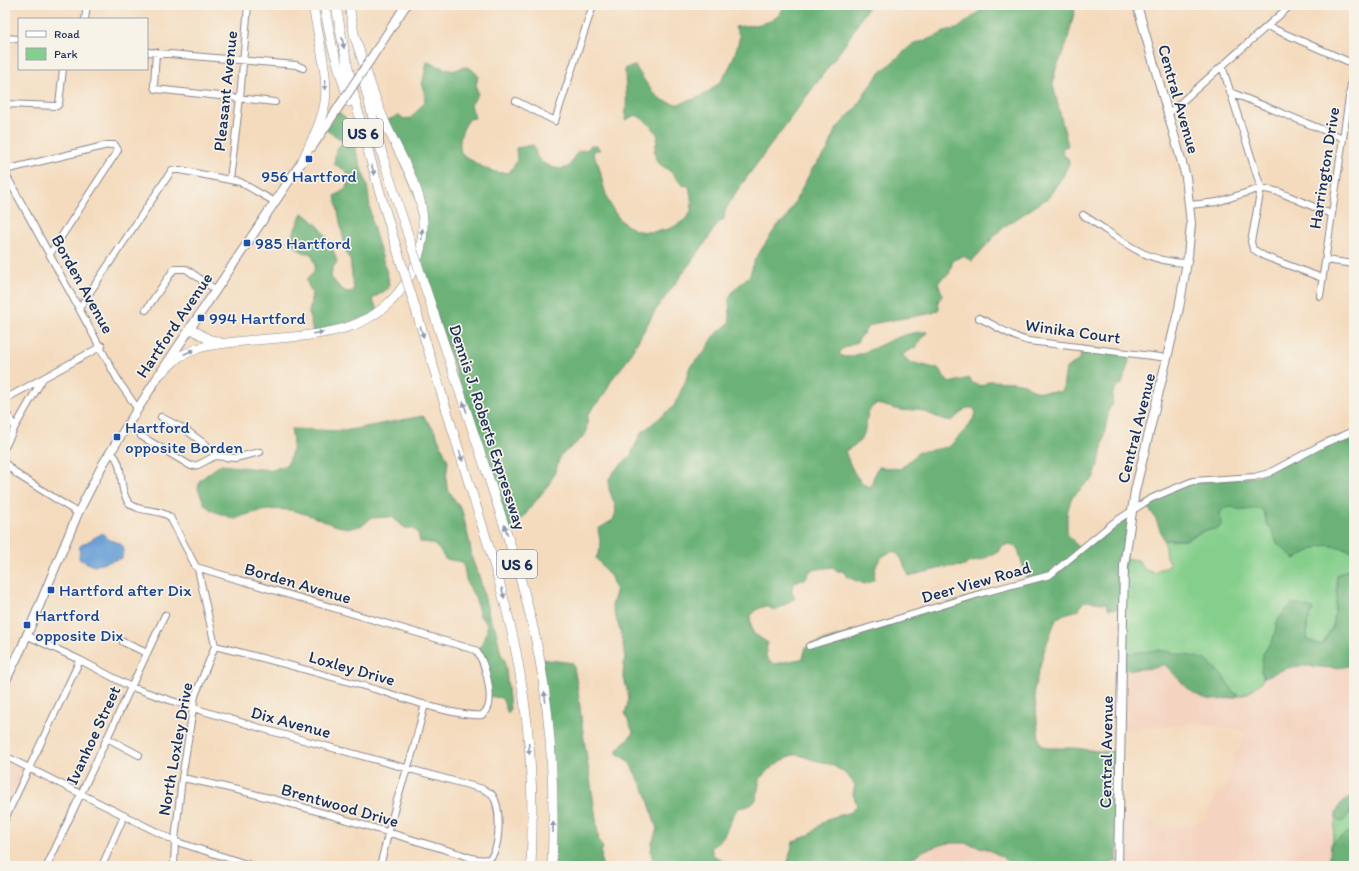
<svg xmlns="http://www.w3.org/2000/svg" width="1359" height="871" font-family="Itim,sans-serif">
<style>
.built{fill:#f4d3c0}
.green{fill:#85cf8c;stroke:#507f75}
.forest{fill:#6cb278;stroke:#44706b;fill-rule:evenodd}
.water{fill:#679fd5;stroke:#41679a}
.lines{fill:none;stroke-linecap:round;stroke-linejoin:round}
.minor-casing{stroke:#88858e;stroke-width:8}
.major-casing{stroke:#88858e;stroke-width:10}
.highway-casing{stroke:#88858e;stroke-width:10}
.minor{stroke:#fff;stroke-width:6}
.major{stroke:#fff;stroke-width:8}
.highway{stroke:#fff;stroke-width:9}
.major-bridge-casing{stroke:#88858e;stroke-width:10;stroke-linecap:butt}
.highway-bridge-casing{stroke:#88858e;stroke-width:10;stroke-linecap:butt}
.major-bridge{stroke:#fff;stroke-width:8}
.highway-bridge{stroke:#fff;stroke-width:9}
.oneway{fill:#8d97ae}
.transit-dot{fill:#1a4fb4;stroke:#f7f3e8;stroke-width:1.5}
.labels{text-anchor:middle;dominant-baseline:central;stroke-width:3.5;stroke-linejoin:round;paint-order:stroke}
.shield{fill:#f7f3e8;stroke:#5d6a87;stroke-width:1}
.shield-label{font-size:16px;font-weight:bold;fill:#1b2f5e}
.street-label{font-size:17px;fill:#1b2f5e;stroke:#f7f3e8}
.transit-label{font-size:17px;fill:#164399;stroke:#f7f3e8;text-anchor:start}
</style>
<rect width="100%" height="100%" fill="#f7f3e8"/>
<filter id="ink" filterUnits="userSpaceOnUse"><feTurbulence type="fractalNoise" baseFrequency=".025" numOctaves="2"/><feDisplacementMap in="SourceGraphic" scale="8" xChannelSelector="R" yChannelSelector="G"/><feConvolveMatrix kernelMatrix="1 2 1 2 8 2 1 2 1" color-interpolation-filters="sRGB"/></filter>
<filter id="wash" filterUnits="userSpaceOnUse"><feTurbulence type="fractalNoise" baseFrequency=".012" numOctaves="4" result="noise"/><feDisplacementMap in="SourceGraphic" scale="16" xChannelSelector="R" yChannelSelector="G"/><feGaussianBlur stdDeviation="0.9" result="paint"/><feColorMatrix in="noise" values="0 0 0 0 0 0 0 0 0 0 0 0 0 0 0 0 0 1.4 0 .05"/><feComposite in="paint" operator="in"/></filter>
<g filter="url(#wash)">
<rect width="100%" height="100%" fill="#f4dbbe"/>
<!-- built -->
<path class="built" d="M1164 664 1186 688 1194 693 1207 699 1226 700 1246 694 1261 683 1263 678 1283 670 1301 666 1344 669 1354 664V795L1341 803 1335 816 1336 818 1329 866H1102L1117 861 1119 811 1133 813 1157 824 1166 825 1191 826 1206 819 1215 797 1225 791 1235 751 1240 749 1244 732 1200 723 1121 731 1122 670 1155 668Z
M5 756 26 768 5 821Z
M948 843H966L987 849 1001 856 1012 866H900L925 850Z"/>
<!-- green -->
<path class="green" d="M1233 507C1244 511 1256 504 1265 513 1266 525 1269 523 1273 532 1280 546 1284 548 1295 559 1323 543 1323 542 1354 551V566L1337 575V596L1333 626 1322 645 1307 640V625L1278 620 1273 640 1263 654V678L1261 683 1246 694 1239 696 1233 692 1222 675 1122 654 1125 558 1138 560 1144 569 1154 573 1160 569 1166 568 1171 563 1166 558 1164 540H1185L1206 530H1211L1220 517V512L1225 508Z
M1354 812V829L1332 844 1336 818 1338 821 1349 813Z"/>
<!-- forest -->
<path class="forest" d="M784 5H869L846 43 736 192 725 211 724 219 718 223 705 243 655 311 626 362 612 379 604 395 588 414 586 433 580 440 560 456 556 470 549 484 510 534 419 263 425 221 386 121 399 115 404 119 411 118 425 102 424 91 422 86 427 62C434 64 442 68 449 70 462 73 464 58 478 76L476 86 478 94 471 105 475 118 469 119C461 131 458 140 461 154 477 163 491 176 510 172L517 161 516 148 533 145C536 150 535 155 539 159 544 166 563 173 570 165 576 156 574 150 586 150L590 146H597L600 150H595L593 154C602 169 600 176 605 191 611 212 625 232 648 232 660 231 667 231 677 225 697 213 692 206 689 186L682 185 671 172 657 162 654 153 658 136C653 126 645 120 636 115L625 120C628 101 625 86 625 68L635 66C642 76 648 88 657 96 661 100 673 105 679 104 682 104 685 101 688 101 722 91 732 68 740 36L735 27C752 25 779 26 784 5Z
M983 5H1076L1067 42 1055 72 1053 85 1068 146 1062 148 1064 156 1068 158 1069 163 1063 176 1048 198 1002 228 972 261 963 256 953 260 949 274 941 279 938 284 943 295 938 301 939 309 933 313 876 323 867 328 857 342 842 349 839 354 844 357C873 355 894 331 927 332L916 347 902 355 910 362 939 369 949 383 970 378 972 383 982 386 989 381 1014 382 1025 384 1034 391 1060 392 1063 388 1066 368 1080 360 1081 347 1131 354 1122 384C1113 388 1111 395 1113 404L1109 409 1100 459 1093 479 1089 481 1071 499 1067 513V534L1080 549 1130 512 1122 609H1109L1105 603 1085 601 1081 605 1079 610 1064 614 1056 619 1044 651 1034 689 1039 740 1042 745 1049 748H1075L1105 752 1120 750 1117 861 1102 866H1012L1001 856 987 849 966 843H948L925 850 900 866H787L793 842 809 835 827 819 851 812 857 805 853 794 855 785C848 773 832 763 818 761 810 760 802 754 794 755 786 756 763 772 760 780 758 786 758 796 755 801 751 807 744 807 738 808 726 824 730 835 711 848L714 856 721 859 723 866H654L651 852 652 843 657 829 646 793 628 760 619 755 616 752C620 743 629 741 633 732L625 714 629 698 623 674 625 657 621 633 612 606 616 592 611 577 596 558 601 547 598 529 613 520 616 512 615 505 609 489V479L616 469 630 457 641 433 674 406 686 380 690 366 704 353 715 335 729 323 730 317 729 299 733 291 750 275 755 259 777 226 786 219 812 169 827 151 837 128 857 107 866 91 879 74 905 51 912 45 937 36 948 30 957 29 980 11ZM876 404C890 406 903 414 917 409L942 419 952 421 966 408H974L976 414 968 427 949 447 919 452 900 469 879 467 876 470 871 486 868 487C855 479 850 465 845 451 851 447 858 444 862 438 868 428 864 410 876 404ZM1011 544 1018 549 1027 580 813 644 806 647 803 658 800 659 774 664C764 660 765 652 768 643L753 633C748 615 750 610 767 606L775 611 795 598 791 590 795 582 805 579 811 570 833 567 837 571H843L847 577 865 584 874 580C875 564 878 556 894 551L901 558 909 576 946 567 965 566 968 563 981 560 998 552 1001 546Z
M338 112 345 117 367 185 372 223 388 277 389 288 372 299 380 313 313 333 309 313 312 293 306 280C317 269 317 267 311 253 299 254 298 247 290 241L302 213C320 223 332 242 337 262L332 269 331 277 340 288 347 292 354 291 350 259 346 252 335 196 347 188 349 177 345 170 334 164 336 149 344 141 326 130Z
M423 416 435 431 448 461 446 479 447 488 462 511 470 544 472 559 480 579 490 620 495 627 501 654 505 660 510 709 508 714 502 698 488 696 486 679 478 652 487 632V624L480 616 475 597 467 584 463 562 445 559C438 547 435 542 420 542L418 533 413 528H405L392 517 371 518C351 540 325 519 302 513 280 506 256 510 235 519L213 511 205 505 198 489 200 480 220 465 269 470 287 465C293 453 294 442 291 429L344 431Z
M1354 431V551C1323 542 1323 543 1295 559L1277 543 1273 532 1266 523 1265 513C1257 505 1250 511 1241 510 1236 509 1231 505 1225 508 1223 509 1222 511 1220 512L1221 525 1218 529 1206 530 1185 540H1164L1155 517 1145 503 1186 483 1255 477Z
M1354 566V664C1336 672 1320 665 1302 666 1288 666 1275 673 1263 678V673H1261L1263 654 1273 640 1278 620 1292 603 1313 609 1307 625V640L1322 645 1333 626 1337 596V575Z
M1160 650 1205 659 1222 675 1233 692 1239 696C1197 708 1191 690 1164 664L1155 668 1122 670V654Z
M542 659 573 663C579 689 580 713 584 739 589 773 595 808 599 842L603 848 601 852 602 866H553Z
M1354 795V812L1349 813 1344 821H1338L1335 816 1341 803Z
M1354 829V866H1329L1331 844Z"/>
<!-- water -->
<path class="water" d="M103 533 110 540 119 543 124 547 122 558 94 566 79 559 80 546Z"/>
</g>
<g filter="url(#ink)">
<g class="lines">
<!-- minor casing -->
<g class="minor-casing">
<path id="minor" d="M85 19 87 5
M1267 26 1354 64
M5 38 19 39
M147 52 296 65 303 68
M156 52 154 86 155 89 275 102
M1222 66 1261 188 1251 242 1253 249 1264 256 1322 278
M1230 92 1343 138
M516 101 555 121 593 5
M5 104 57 106 59 104 63 69
M1169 113 1291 5
M5 170 108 145H115L118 150 50 254
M5 173 119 382 137 408
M230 180 240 98 248 5
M1190 205 1217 202 1261 188 1279 192 1331 214
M1083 215C1120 238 1141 262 1187 263
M1325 260 1354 264
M1320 296 1354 63
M80 307 172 170H180L240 182 275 202
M146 310 174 269H186L216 290
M979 318C996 325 1010 337 1029 341L1168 358
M5 399 102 346
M5 411 15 427 5 447
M161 417 186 430 214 451 215 456
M15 427 42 380
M141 436 191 466 198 465 215 456 235 458 260 452
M110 452C126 462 117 489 129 503 139 513 159 508 170 517L196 567 475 650C485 659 493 695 488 708 487 711 484 713 482 715 459 718 404 698 381 691 326 675 271 660 215 646
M5 463 18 475 78 513
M26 635 80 660 131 687 193 708 274 732 483 789C486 791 491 792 493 796 501 808 501 849 489 859 479 861 470 858 460 854 368 827 276 796 182 778
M123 642 147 653
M809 646 986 592 1050 575 1113 523 1150 499 1171 490 1193 481 1254 477 1269 473 1323 444 1354 431
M107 738 139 755
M5 756 177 842 253 866
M5 819 80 660
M47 866 165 615
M102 866 124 816
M174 866 175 840 182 778 195 696 215 646 198 569
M380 866 396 803 413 751 425 704"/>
</g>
<!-- major casing -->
<g class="major-casing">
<path id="major" d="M370 60 406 5
M312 147 342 102
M5 682 22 647 78 513 103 464 159 375 305 157
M1118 866 1124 566 1135 491 1179 308 1188 256 1191 224 1186 177 1137 5"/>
</g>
<!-- highway casing -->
<g class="highway-casing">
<path id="highway" d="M324 5 332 45 349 102
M336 5C350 92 374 175 400 259
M349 5 355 39
M363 79 384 161 408 235
M302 162C310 143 322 123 325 102 329 77 317 31 313 5
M421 275C441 334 460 393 480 452 503 521 527 590 540 661 552 729 555 798 552 866
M411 294C431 361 452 427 472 493 491 553 510 612 520 674 531 737 534 802 531 866
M190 328 208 339 219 342
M159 375 180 356 199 348C248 336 300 342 348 327 402 310 435 252 419 197 411 171 395 146 384 120 372 93 364 63 354 35"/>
</g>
<!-- minor -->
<use href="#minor" class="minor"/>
<!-- major -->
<use href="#major" class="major"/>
<!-- highway -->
<use href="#highway" class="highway"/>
<!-- major-bridge casing -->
<g class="major-bridge-casing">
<path id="major-bridge" d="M342 102 370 60"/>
</g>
<!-- highway-bridge casing -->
<g class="highway-bridge-casing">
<path id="highway-bridge" d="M408 235 421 275
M400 259 411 294"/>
</g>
<!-- major-bridge -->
<use href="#major-bridge" class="major-bridge"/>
<!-- highway-bridge -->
<use href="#highway-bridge" class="highway-bridge"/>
</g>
<!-- one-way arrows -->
<defs><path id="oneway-solid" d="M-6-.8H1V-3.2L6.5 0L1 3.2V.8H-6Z"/></defs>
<g class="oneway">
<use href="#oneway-solid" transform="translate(343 43) rotate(80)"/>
<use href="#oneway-solid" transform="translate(325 85) rotate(86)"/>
<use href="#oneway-solid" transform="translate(373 170) rotate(74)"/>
<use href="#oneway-solid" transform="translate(422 234) rotate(-86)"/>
<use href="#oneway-solid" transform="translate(422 332) rotate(73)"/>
<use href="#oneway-solid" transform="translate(318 333) rotate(-7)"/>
<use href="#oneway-solid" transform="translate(189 352) rotate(-25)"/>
<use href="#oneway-solid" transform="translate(465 407) rotate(-108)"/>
<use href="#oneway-solid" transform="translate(461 456) rotate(73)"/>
<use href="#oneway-solid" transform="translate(506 530) rotate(-108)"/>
<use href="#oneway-solid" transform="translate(503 593) rotate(75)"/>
<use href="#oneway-solid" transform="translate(545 697) rotate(-97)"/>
<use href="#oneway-solid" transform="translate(529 749) rotate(86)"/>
<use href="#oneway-solid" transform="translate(553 827) rotate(-90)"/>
</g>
</g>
<!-- markers -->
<g class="transit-dot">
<rect x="305" y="155" width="8" height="8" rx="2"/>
<rect x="243" y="239" width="8" height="8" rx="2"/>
<rect x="197" y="314" width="8" height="8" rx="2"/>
<rect x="113" y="433" width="8" height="8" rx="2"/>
<rect x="47" y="586" width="8" height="8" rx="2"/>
<rect x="23" y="621" width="8" height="8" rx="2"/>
</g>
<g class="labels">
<!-- shield labels -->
<g class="shield">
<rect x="343" y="119" width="40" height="28" rx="3"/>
<rect x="497" y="550" width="40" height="28" rx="3"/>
</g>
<g class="shield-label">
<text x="363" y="133">US 6</text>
<text x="517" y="564">US 6</text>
</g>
<!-- street labels -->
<g class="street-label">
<text transform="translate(225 91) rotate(-84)">Pleasant Avenue</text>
<text transform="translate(1179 99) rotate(74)">Central Avenue</text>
<text transform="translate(1324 168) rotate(-81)">Harrington Drive</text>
<text transform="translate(83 284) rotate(61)">Borden Avenue</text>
<text transform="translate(174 325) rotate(-56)">Hartford Avenue</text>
<text transform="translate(1073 331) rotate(8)">Winika Court</text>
<text transform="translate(488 427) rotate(72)">Dennis J. Roberts Expressway</text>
<text transform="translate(1136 428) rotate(-76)">Central Avenue</text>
<text transform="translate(976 582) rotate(-16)">Deer View Road</text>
<text transform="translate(298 583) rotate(16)">Borden Avenue</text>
<text transform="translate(352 668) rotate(16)">Loxley Drive</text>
<text transform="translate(291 722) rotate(15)">Dix Avenue</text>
<text transform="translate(93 735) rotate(-65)">Ivanhoe Street</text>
<text transform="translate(175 749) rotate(-80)">North Loxley Drive</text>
<text transform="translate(1106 752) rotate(-89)">Central Avenue</text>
<text transform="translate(340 805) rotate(16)">Brentwood Drive</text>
</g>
<!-- transit labels -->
<g class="transit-label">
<text x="309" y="176" text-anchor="middle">956 Hartford</text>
<text x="255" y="243">985 Hartford</text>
<text x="209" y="318">994 Hartford</text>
<text x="125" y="427">Hartford<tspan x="125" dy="20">opposite Borden</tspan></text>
<text x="59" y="590">Hartford after Dix</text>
<text x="35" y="615">Hartford<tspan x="35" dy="20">opposite Dix</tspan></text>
</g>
</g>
<!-- margin -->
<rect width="1359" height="871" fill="none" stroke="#f7f3e8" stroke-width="20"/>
<!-- legend -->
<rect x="18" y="18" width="130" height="52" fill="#f7f3e8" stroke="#9fa5b1"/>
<rect x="26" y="31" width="20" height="6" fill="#ffffff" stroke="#9fa5b1"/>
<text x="54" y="38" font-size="12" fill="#1b2f5e">Road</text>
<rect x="26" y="48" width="20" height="12" fill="#85cf8c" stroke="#9fa5b1"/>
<text x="54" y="58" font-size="12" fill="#1b2f5e">Park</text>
</svg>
